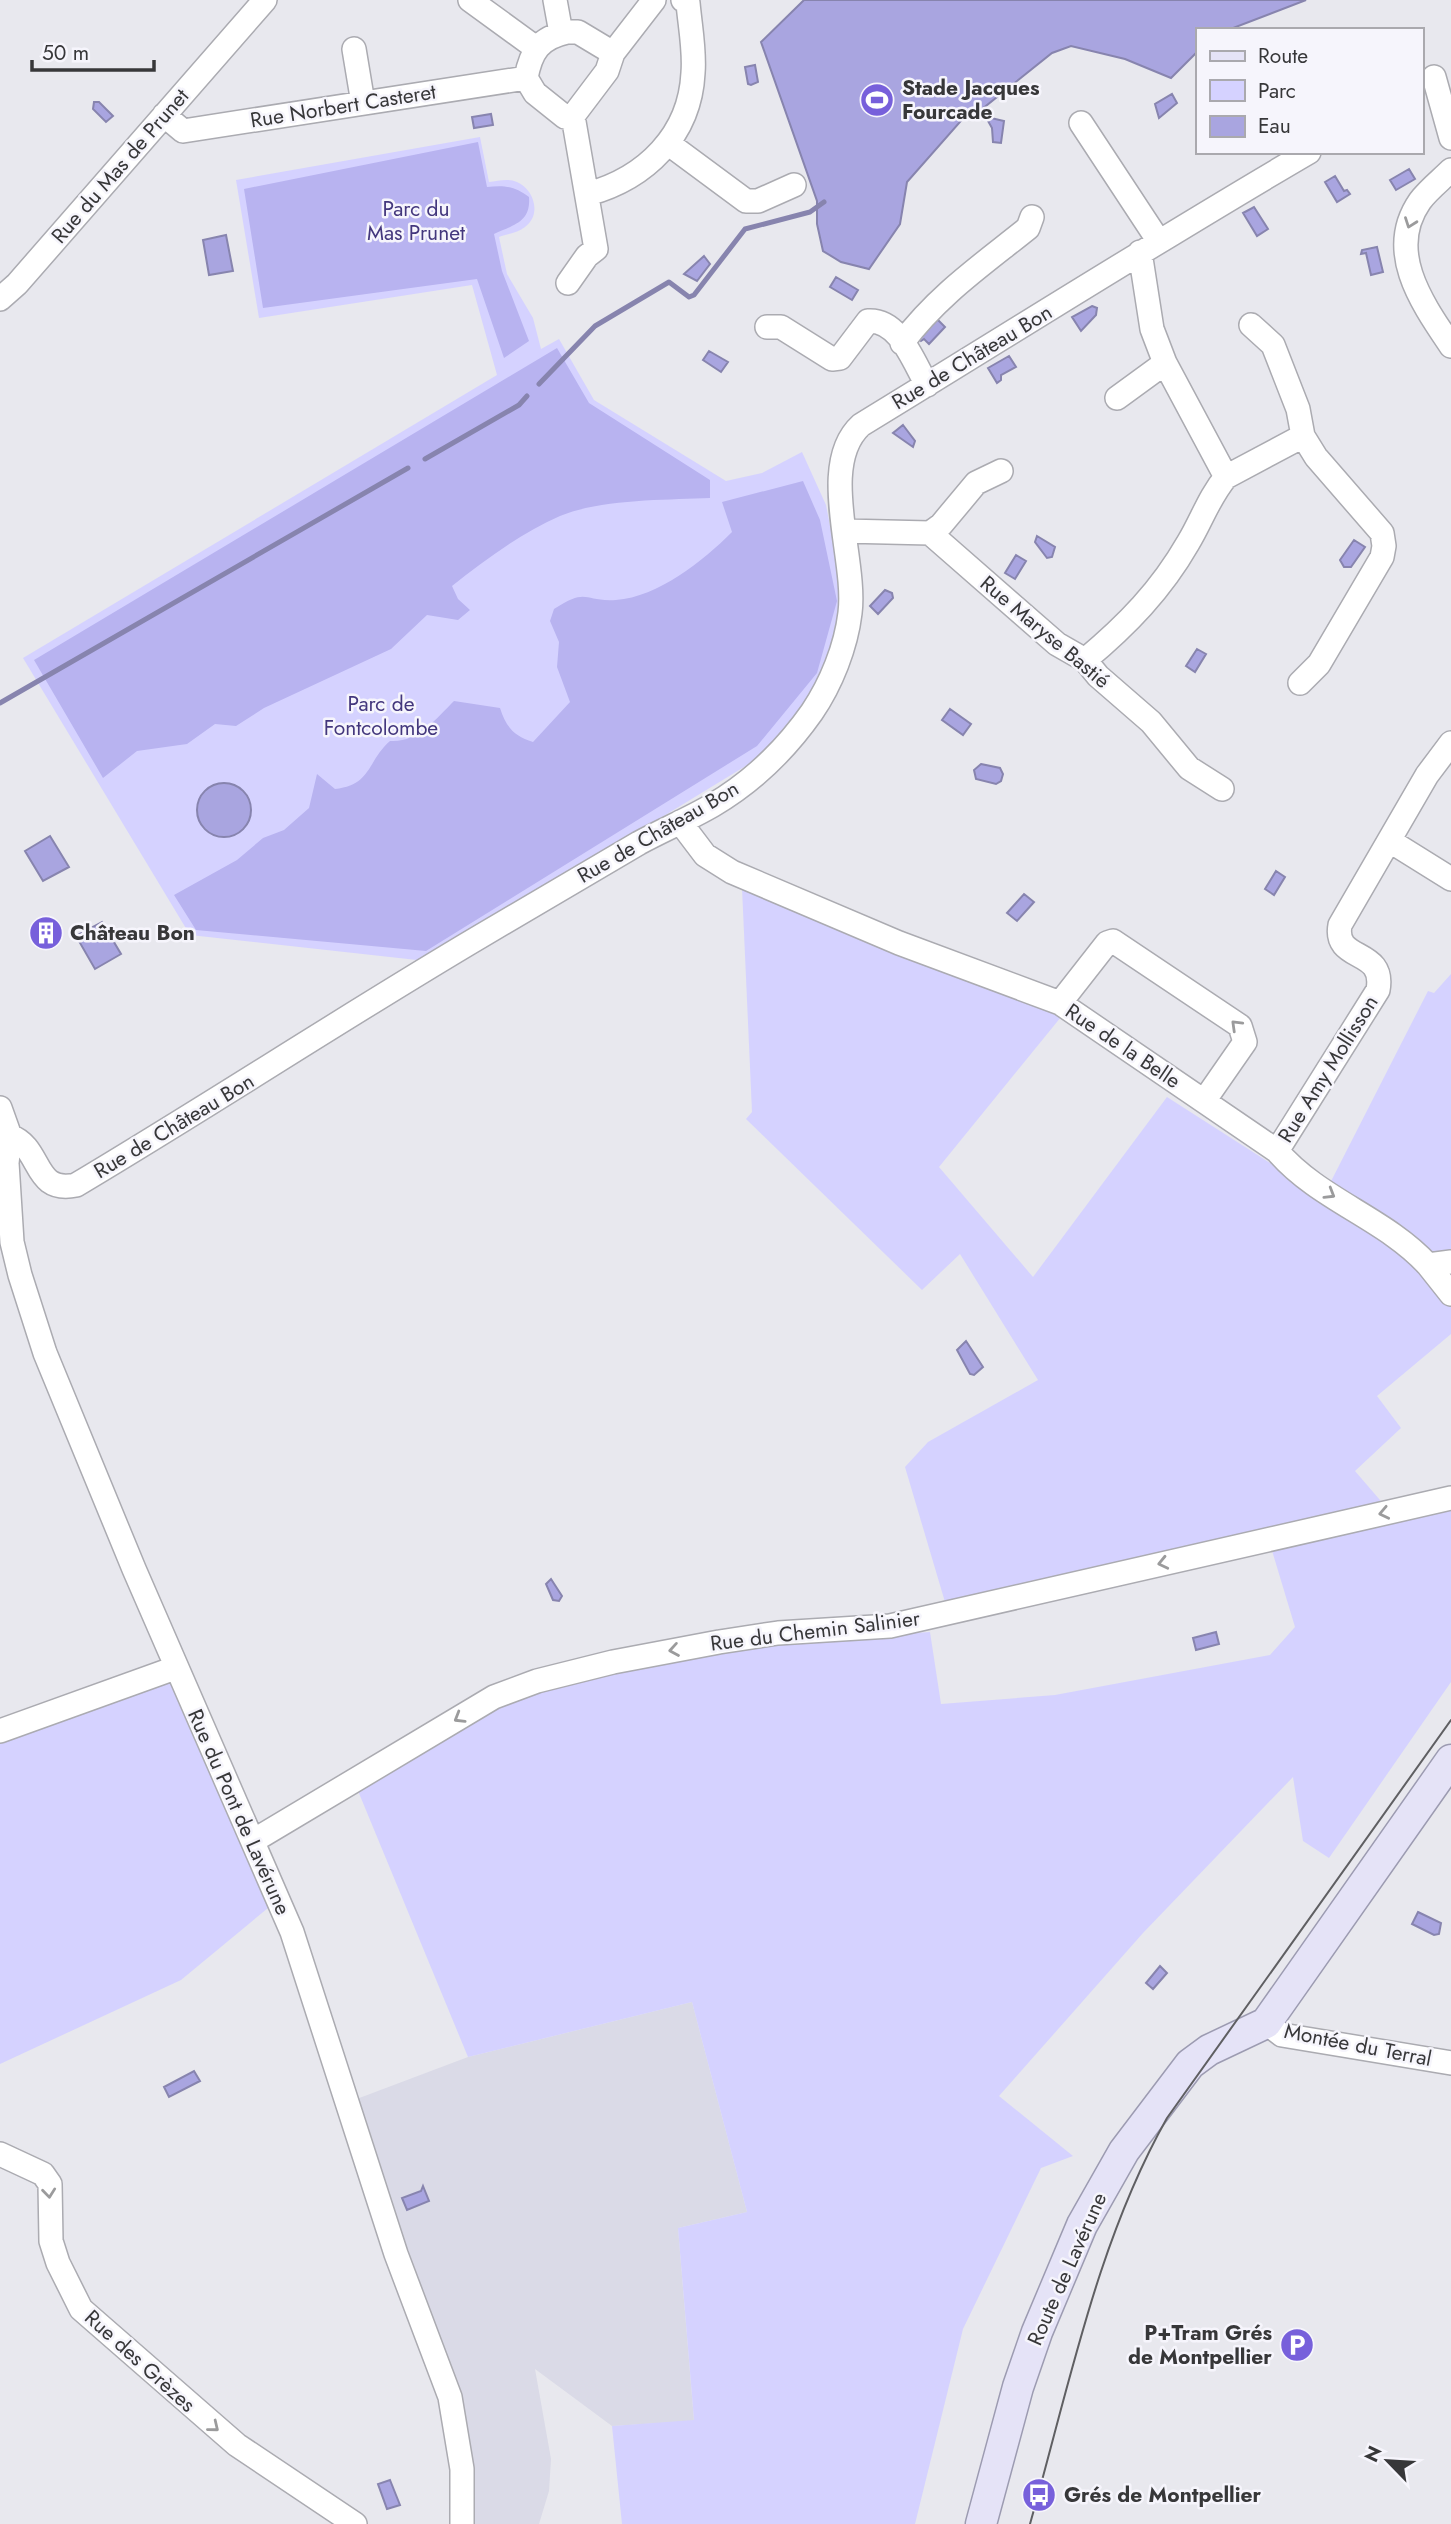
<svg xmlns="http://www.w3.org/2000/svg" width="1451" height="2524" font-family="Jost,sans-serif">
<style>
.built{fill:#dadae7}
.green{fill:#d5d2ff}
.forest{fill:#b8b3f0}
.water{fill:#a9a5e0;stroke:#8784ae;stroke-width:2}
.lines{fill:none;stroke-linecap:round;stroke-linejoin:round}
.stream{stroke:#8784ae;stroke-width:5}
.minor-casing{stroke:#ababb1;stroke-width:26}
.major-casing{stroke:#9c9bb1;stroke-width:33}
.minor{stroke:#fff;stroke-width:23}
.major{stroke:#e5e3f7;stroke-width:30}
.tram{stroke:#5f5f62;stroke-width:2}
.oneway{stroke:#9b9b9c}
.labels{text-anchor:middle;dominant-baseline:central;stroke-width:5;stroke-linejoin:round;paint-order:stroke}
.poi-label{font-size:21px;font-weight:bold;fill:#373739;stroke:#f6f5fc;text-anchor:start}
.street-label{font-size:21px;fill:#373739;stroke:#f6f5fc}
.park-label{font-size:21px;fill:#43377d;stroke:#f6f5fc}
</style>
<rect width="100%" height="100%" fill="#e8e8ee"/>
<!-- built -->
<path class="built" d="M692 2002 747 2212 678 2228 694 2421 612 2426 535 2369 551 2459 549 2491 539 2524H473L474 2477 470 2449 354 2100 468 2057Z"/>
<!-- green -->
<path class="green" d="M480 137 489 182C498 181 508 178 517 182 534 189 542 215 525 227 518 233 507 234 499 237L507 274 533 318 541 349 559 339 594 400 726 481 762 473 802 452 826 505 845 603 825 676 767 753 426 961 190 935 23 658 497 375 472 285 259 318 236 180Z
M742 888 1061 1017 939 1167 1033 1277 1167 1097 1323 1197 1428 991 1434 993 1451 974V1334L1377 1396 1401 1428 1355 1471 1386 1507 945 1602 905 1467 928 1442 1038 1380 960 1254 922 1290 746 1119 752 1112Z
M1451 1504V1682L1329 1858 1303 1841 1293 1777 1143 1933 999 2096 1073 2156 1041 2168 963 2329 915 2524H622L612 2426 694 2420 678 2228 747 2212 692 2002 468 2057 356 1786 536 1686 757 1643 930 1632 941 1704 1055 1695 1270 1655 1295 1627 1270 1544Z
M166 1674 268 1908 181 1980 0 2064V1735Z"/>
<!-- forest -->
<path class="forest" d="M478 142 487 187C504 185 515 186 529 197 531 222 514 225 494 234L502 271 529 341 504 358 477 279 263 308 244 189Z
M557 348 589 403 710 480V498C666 500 601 499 560 516 521 533 485 560 452 586L458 599 470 610 458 620 427 615 391 649 264 708 236 726 215 724 187 744 137 751 103 778 34 660Z
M803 481 820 520 837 601 817 673 757 746 426 951 196 930 174 895 237 860 263 838 284 830 309 808 317 774 335 789C372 785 367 761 390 741 417 743 436 719 454 701L500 708C506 727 514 736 533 742L570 702 557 667 559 642 550 621 554 609C589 587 582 602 616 600 658 597 703 561 732 532L722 502Z"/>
<!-- water -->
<path class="water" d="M804 0H1306L1228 30H1197V52L1171 78 1125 59 1071 46 1052 53 982 109 966 115 907 182 900 224 869 269 841 262 823 251 817 224V201L761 42Z
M755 65 758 82 751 85 748 84 745 67Z
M1172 94 1177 103 1159 118 1155 104Z
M94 102H99L113 116 106 122 93 109Z
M491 114 493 125 474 128 472 117Z
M991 118 1004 121 1001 143 993 142 992 128 988 121Z
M1409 169 1415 179 1396 190 1390 180Z
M1335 176 1344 191 1347 190 1350 194 1337 202 1325 182Z
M1254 207 1268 229 1257 236 1243 213Z
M226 235 233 271 209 275 203 240Z
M1377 247 1383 272 1371 275 1366 253 1361 254 1362 250Z
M704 256 710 264 697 281 684 274Z
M836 277 858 290 852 300 830 287Z
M1092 306 1097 308 1096 315 1081 331 1072 317Z
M937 319 945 327 929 344 924 339 921 341 918 337Z
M709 351 728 362 721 372 703 360Z
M1009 356 1016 367 1001 375V380L997 383 988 368Z
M903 425 915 441 913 447 893 433Z
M1037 536 1055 547 1052 557 1047 558 1035 542Z
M1354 540 1365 547 1351 567H1344L1340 560Z
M1016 555 1026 561 1015 579 1005 573Z
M885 590 892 593 893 598 878 614 870 606Z
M1197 649 1206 654 1195 672 1186 666Z
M950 709 971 724 963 735 942 720Z
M981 764 1000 768 1003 774 1001 781 996 784 976 779 974 770Z
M197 810a27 27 0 1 1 54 0a27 27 0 1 1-54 0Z
M50 836 69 867 43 881 25 851Z
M1276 871 1285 877 1274 895 1265 889Z
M1024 894 1034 902 1017 921 1007 913Z
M102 922 121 954 95 969 76 936Z
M966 1341 983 1367 974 1375 970 1374 957 1350Z
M551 1579 562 1596 559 1601 553 1600 546 1584Z
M1216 1632 1219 1644 1196 1650 1193 1638Z
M1418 1912 1441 1923 1439 1934 1434 1935 1412 1924Z
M1160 1966 1167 1973 1153 1989 1146 1983Z
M194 2071 200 2081 169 2097 164 2087Z
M423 2186 429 2201 407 2210 402 2198 421 2191Z
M390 2480 400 2505 387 2509 378 2484Z"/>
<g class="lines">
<!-- stream -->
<path class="stream" d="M539 384 595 326 669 282 689 297 694 295 745 229 810 212 824 202
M425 459 519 405 527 396
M0 703 408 468"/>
<!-- minor casing -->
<g class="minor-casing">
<path id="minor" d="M470 0 536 48
M555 0 561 33
M567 32H578L613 53 607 71 573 116 565 117 535 93 526 78C531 51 540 38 567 32Z
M354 49 363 103
M613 53 654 0
M1434 77 1451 138
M164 115 183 131 526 78
M1081 123 1158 240
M669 144 746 201H758L794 185
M1451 170C1441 180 1428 190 1420 201 1385 251 1422 303 1451 346
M588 194C646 178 690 135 693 73 695 51 690 26 688 3L683 0
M568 283 587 256 596 249 573 116
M0 299 17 284 265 0
M1251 325 1273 345 1298 409 1303 436
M767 327H781L832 359 840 358 868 321C899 319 913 361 927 385
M902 343C938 295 982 265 1028 228L1032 217
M1117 398 1165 363
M1226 477 1303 436 1316 457 1382 533 1384 546 1382 557 1319 664 1300 683
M844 531 930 533 1057 644 1085 660 1098 676 1151 722 1189 768 1222 789
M930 533 941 525 976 483 1001 471
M1085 660C1127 625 1161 590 1188 543 1202 520 1209 497 1226 477L1165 363 1152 329 1140 252
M680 822 705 855 732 872 899 943 1060 1003 1277 1151C1319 1200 1385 1218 1428 1265L1451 1262
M1390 841 1451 879
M1060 1003 1107 943 1113 941 1240 1026 1245 1042 1204 1101
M0 1108 10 1136 7 1163 12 1242 20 1275 45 1353 134 1569 292 1932 396 2254 450 2397 462 2469V2524
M10 1136C43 1148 32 1194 76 1185 212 1104 344 1017 481 936 533 905 586 874 639 843 663 830 689 819 713 805 752 782 786 749 812 712 831 684 846 647 850 613 857 559 817 465 861 425 1010 334 1158 240 1309 152
M1277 1151 1378 990C1386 947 1333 963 1340 925L1427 775 1451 743
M1428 1265 1451 1294
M0 1731 175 1668
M253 1841 494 1697 537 1681 613 1662 719 1642 778 1633 890 1626 1451 1498
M1266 2023 1282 2035 1451 2063
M0 2154 43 2174 50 2184 51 2241 58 2263 81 2309 237 2445 355 2524"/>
</g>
<!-- major casing -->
<g class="major-casing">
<path id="major" d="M981 2524 1018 2387 1037 2332 1082 2225 1124 2151 1190 2064 1209 2050 1266 2023 1451 1760"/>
</g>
<!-- minor -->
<use href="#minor" class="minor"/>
<!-- major -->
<use href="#major" class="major"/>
<!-- tram -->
<path class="tram" d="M1030 2524C1069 2387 1097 2242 1167 2118L1451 1720"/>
</g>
<!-- one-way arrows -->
<defs><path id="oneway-chevron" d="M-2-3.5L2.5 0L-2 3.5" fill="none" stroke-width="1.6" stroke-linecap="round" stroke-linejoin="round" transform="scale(1.75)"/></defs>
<g class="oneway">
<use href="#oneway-chevron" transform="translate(1410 223) rotate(110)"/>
<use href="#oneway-chevron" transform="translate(1236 1025) rotate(-136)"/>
<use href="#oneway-chevron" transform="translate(1330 1194) rotate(31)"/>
<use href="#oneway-chevron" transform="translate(1384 1513) rotate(168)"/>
<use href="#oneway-chevron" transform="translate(1163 1563) rotate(167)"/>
<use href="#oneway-chevron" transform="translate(674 1650) rotate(170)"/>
<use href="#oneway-chevron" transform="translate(459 1718) rotate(149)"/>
<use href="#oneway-chevron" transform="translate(49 2193) rotate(84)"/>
<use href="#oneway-chevron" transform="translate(214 2427) rotate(39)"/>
</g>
<!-- icons -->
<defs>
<g id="stadium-disc" transform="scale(1.75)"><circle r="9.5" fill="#7760db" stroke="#f6f5fc"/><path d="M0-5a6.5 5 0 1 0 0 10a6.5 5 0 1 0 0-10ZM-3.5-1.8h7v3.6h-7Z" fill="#fff"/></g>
<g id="building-disc" transform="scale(1.75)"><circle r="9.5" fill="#7760db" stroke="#f6f5fc"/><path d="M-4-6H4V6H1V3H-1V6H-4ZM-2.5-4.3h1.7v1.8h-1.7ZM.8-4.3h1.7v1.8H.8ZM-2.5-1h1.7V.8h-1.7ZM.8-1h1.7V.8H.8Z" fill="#fff"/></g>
<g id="parking-disc" transform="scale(1.75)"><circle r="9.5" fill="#7760db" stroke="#f6f5fc"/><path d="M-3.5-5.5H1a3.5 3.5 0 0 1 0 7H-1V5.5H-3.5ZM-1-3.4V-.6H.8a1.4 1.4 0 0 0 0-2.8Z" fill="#fff"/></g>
<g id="bus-disc" transform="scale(1.75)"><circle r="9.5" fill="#7760db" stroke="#f6f5fc"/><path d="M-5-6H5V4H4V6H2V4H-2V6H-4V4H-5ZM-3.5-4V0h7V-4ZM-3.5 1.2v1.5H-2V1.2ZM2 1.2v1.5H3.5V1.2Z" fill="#fff"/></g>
</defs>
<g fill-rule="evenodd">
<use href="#stadium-disc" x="877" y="100"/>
<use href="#building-disc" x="46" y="933"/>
<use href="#parking-disc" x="1297" y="2345"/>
<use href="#bus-disc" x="1039" y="2495"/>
</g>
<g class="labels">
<!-- poi labels -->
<g class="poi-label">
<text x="902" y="88">Stade Jacques<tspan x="902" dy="24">Fourcade</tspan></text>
<text x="70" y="933">Château Bon</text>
<text x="1272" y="2333" text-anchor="end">P+Tram Grés<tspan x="1272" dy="24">de Montpellier</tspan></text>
<text x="1064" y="2495">Grés de Montpellier</text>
</g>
<!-- street labels -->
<g class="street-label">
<text transform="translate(343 106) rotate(-9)">Rue Norbert Casteret</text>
<text transform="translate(120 166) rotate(-49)">Rue du Mas de Prunet</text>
<text transform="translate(972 357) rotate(-31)">Rue de Château Bon</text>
<text transform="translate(1045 632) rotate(40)">Rue Maryse Bastié</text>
<text transform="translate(658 832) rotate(-30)">Rue de Château Bon</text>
<text transform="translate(1123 1046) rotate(34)">Rue de la Belle</text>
<text transform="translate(1328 1069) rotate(-58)">Rue Amy Mollisson</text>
<text transform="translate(174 1126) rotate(-31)">Rue de Château Bon</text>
<text transform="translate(815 1631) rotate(-7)">Rue du Chemin Salinier</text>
<text transform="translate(239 1812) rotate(66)">Rue du Pont de Lavérune</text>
<text transform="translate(1358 2045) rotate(11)">Montée du Terral</text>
<text transform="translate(1067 2269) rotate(-66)">Route de Lavérune</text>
<text transform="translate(140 2361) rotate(42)">Rue des Grèzes</text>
</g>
<!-- park labels -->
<g class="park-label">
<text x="416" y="209">Parc du<tspan x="416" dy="24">Mas Prunet</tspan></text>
<text x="381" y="704">Parc de<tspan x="381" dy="24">Fontcolombe</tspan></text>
</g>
</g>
<!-- legend -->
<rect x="1196" y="28" width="228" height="126" fill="#f6f5fc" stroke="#aaa9ae" stroke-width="2"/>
<rect x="1210" y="51" width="35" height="10" fill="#e5e3f7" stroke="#aaa9ae" stroke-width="2"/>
<text x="1258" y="63" font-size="21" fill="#373739">Route</text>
<rect x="1210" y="80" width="35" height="21" fill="#d5d2ff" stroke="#aaa9ae" stroke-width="2"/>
<text x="1258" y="98" font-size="21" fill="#373739">Parc</text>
<rect x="1210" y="116" width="35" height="21" fill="#a9a5e0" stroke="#aaa9ae" stroke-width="2"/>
<text x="1258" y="133" font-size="21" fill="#373739">Eau</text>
<!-- north arrow -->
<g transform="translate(1388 2461) rotate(295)" stroke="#f6f5fc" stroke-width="5" paint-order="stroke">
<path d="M0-5L12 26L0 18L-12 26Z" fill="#373739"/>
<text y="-10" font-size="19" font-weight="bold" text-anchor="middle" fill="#373739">N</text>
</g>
<!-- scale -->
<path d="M32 60v10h122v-10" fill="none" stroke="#373739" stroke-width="3.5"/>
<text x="42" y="60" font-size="21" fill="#373739" stroke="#f6f5fc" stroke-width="5" paint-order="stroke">50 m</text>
</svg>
